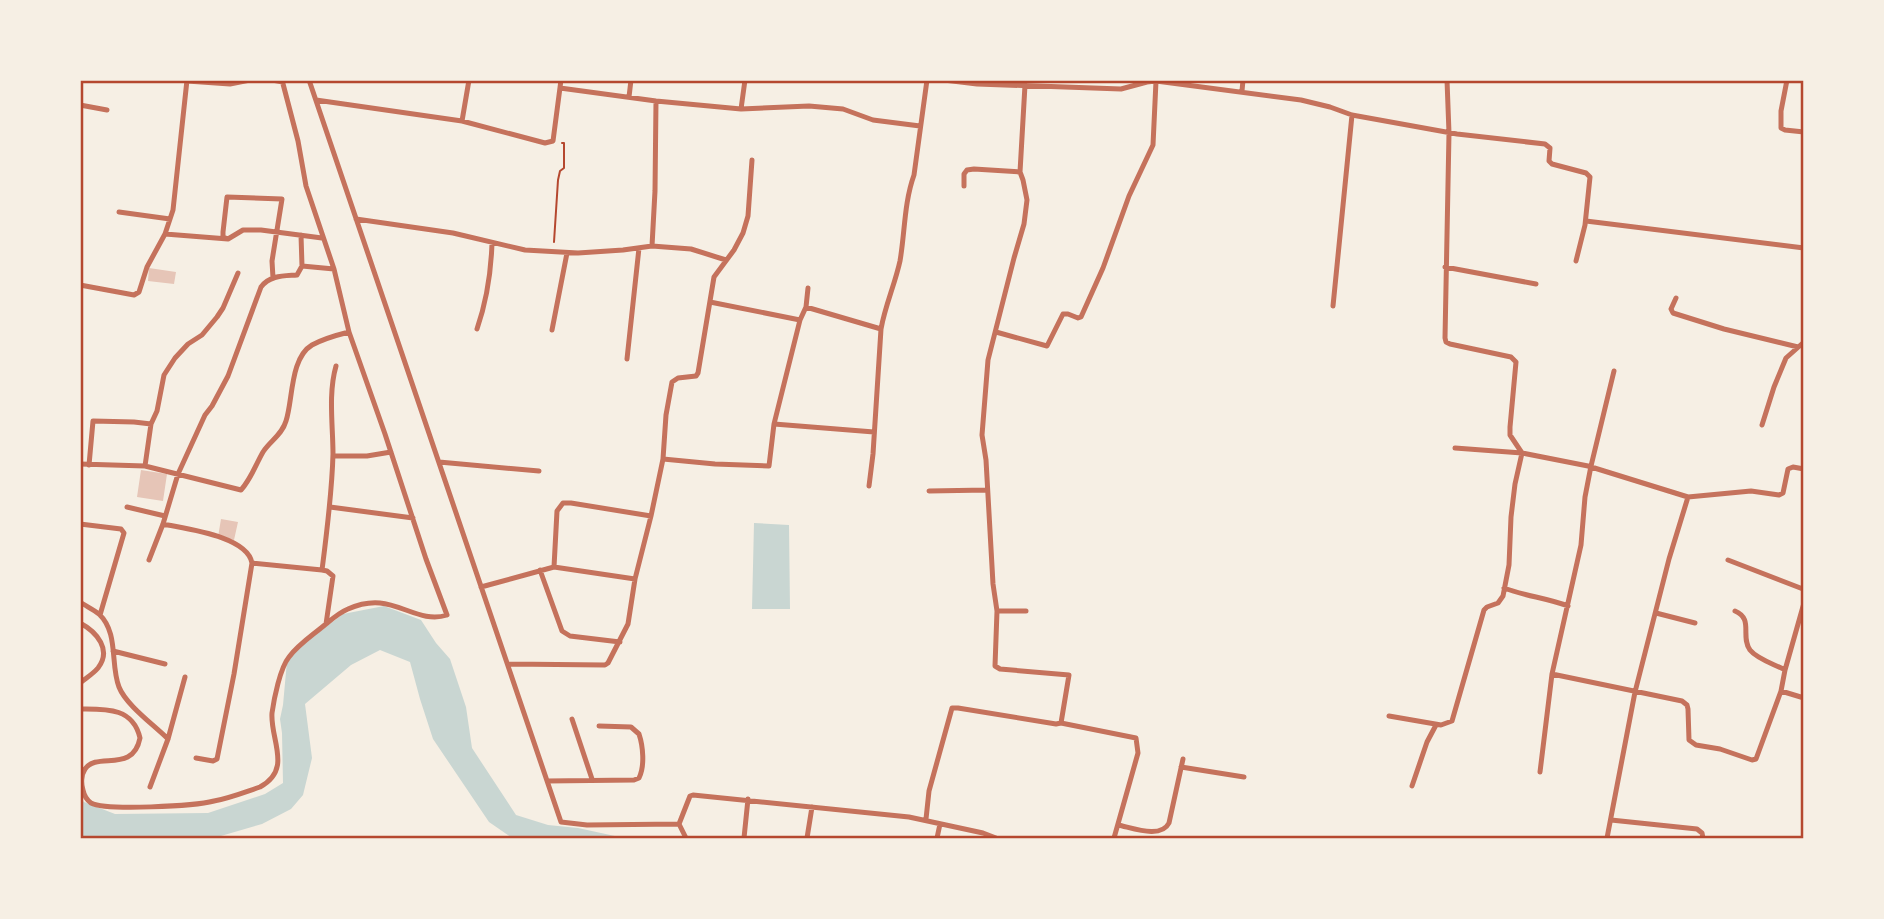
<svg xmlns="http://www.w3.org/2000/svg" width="1884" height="919" font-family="Lato,sans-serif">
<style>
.water{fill:#c9d6d2}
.building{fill:#e6c5b7}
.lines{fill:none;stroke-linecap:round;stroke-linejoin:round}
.path{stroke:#b5482f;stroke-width:2}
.minor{stroke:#c5725c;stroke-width:5}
.neatline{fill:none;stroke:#b5482f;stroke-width:2.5}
</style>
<rect width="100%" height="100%" fill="#f6efe4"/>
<!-- water -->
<path class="water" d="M754 523 789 525 790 609H752Z
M384 606 421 620 436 643 450 659 466 707 472 748 516 815 548 825 578 828 624 838H512L489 822 433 739 420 699 410 662 380 650 351 665 305 704 312 758 303 795 291 809 262 824 214 838H81L80 798 84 802 115 814 208 813 265 794 283 783 282 733 280 719 283 705 287 661 306 642 343 614Z"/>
<!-- building -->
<path class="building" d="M149 268 176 272 174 284 148 281Z
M141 470 167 474 163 501 137 497Z
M221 519 238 522 234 540 218 537Z"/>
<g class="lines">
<!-- path -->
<path class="path" d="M554 242 558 180 560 171 564 168V143H562"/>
<!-- minor -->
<path class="minor" d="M272 80 283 82
M282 80 298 141 306 186 334 269 349 332 385 434 426 559 447 615
M309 80 561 822 587 825 679 824
M944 80 977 84 1121 89 1147 82 1156 81 1301 100 1330 107 1352 115 1457 134 1545 144 1550 148 1549 161 1552 164 1586 173 1590 177 1585 225 1576 261
M1447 80 1449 133 1445 338 1446 342 1450 344 1511 357 1516 362 1510 427V435L1522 453
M1787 80 1781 111V128L1785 130 1804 132
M187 81 230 84 250 80
M1025 85 1020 172 1023 180 1027 200 1024 224 1014 258 988 360 982 435 986 460 993 584 997 611 995 666 1000 669 1069 675 1061 723
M560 88 656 101 741 109 809 106 843 109 873 120 920 126
M1242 91 1243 80
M629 97 631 80
M316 100 462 121 545 143 553 141 561 80
M80 105 107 110
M741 109 745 80
M462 121 469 80
M964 186V174L967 170 974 169 1020 172
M119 212 170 219
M356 219 453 233 525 250 578 253 623 250 652 246 691 249 726 260
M1586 221 1804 248
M165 234 228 239 243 230H261L322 238
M301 235 302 266
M228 239 223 237V232L227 197 282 199 272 261 273 278
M652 246 655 191 656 101
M1445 267 1536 284
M80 285 134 295 139 292 147 267 165 234 173 210 187 80
M1676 298 1671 309 1673 313 1724 329 1798 347
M710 302 800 320
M1333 306 1352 115
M806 307 881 329
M477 329C487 300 491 274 492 243
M552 330 567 253
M996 332 1047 346 1063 314H1068L1078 318 1081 317 1103 268 1129 196 1153 145 1156 81
M627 359 639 248
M774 424 874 432
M1762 425 1774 387 1786 358 1804 342
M1455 448 1522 453 1588 466 1688 497 1751 491 1779 495 1783 493 1788 469 1793 467 1804 469
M333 456H367L391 452
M663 459 666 415 672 382 678 378 696 376 698 373 714 277 734 250 743 233 748 216 752 160
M439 462 539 471
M80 464 145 466 241 490C251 479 256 464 263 452 270 441 282 435 286 421 293 400 290 358 312 345 323 339 337 335 349 332
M89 465 93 421 134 422 151 424
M145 466 151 424 157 411 164 375 175 358 188 344 202 335 217 317 223 308 238 273
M869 486 873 454 881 329C885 306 895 284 900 261 905 232 904 203 914 175L927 80
M929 491 987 490
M127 507 165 516
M330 507 413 518
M80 524 121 529 124 533 100 615
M163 524C186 529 247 536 252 563L234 674 217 759 213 761 196 758
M149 560 163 524 178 474 205 415 212 406 228 376 261 287C270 275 284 276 297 275L302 266 334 269
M1728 560 1803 589 1804 591
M252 563 322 570
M554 567 557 511 563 503H571L651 516
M540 570 562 631 570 636 620 642
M481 587 554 567 635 579
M1504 588C1525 596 1547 598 1568 606
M80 602C86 606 94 610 99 614 119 633 110 664 119 687 126 705 154 725 168 739
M997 611H1026
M1735 611C1754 619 1740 636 1750 650 1757 659 1774 664 1785 670
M1656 613 1695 623
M80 623C97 632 112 650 98 668 93 674 86 678 80 683
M326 624 333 576 327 571 322 570C327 531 332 493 333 454 333 426 328 394 336 366
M113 651 165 664
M508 664 605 665 608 663 628 624 635 579 651 516 663 459 715 464 769 466 774 424 800 320 806 307 808 288
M1552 674 1682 701 1687 705 1688 709 1689 740 1696 745 1720 749 1752 760 1756 759 1781 691 1785 670 1804 603
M1781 691 1804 698
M80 709C105 709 133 707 140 738 133 774 97 751 85 769 81 775 81 784 83 790 84 795 87 800 91 803 106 811 195 806 214 801 230 798 245 792 260 787 293 769 270 740 272 713 274 699 280 668 289 657 298 645 310 637 321 628 330 621 338 613 348 609 357 605 369 602 380 603 403 605 424 623 447 615
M1389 716 1441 725 1452 721 1484 610 1487 607 1498 603 1503 596 1509 565 1511 517 1515 484 1522 453
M572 719 592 779
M1181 767 1244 777
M1540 772 1552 674 1581 545 1585 497 1591 466 1614 371
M547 781 634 780 639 778C645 766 643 746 639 734L631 727 599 726
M1412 786 1427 742 1436 725
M150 787 168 739 185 677
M926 819 929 791 952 708H958L1056 724 1061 723 1136 738 1138 753 1114 838
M1611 820 1697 829 1702 833 1703 838
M1118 825C1133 828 1161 839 1169 823L1183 759
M686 838 679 824 690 796 693 795 909 817 983 833 996 838
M744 838 748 799
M807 838 812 807
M937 838 940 824
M1607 838 1635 692 1669 559 1688 497"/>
</g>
<!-- border -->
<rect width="1884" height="919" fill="none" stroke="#f6efe4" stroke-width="164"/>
<rect x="82" y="82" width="1720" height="755" class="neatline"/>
</svg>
